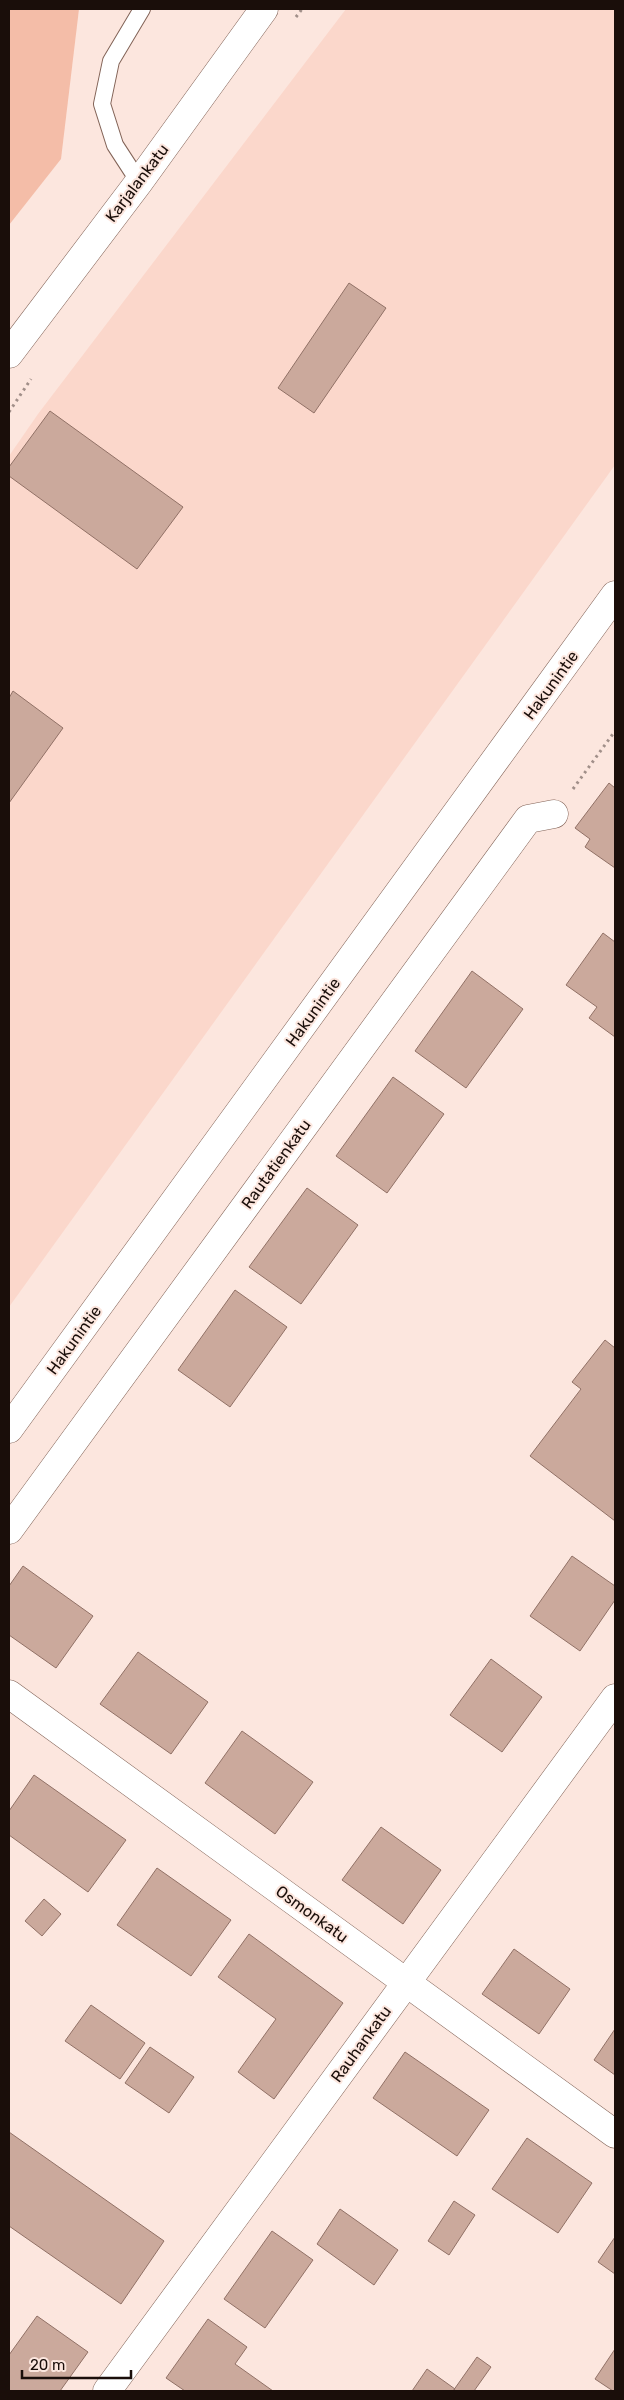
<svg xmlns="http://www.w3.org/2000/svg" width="624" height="2400" font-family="Rubik,sans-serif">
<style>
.built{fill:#fbd7cb}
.green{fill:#f4bda8}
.building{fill:#cba99c;stroke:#917166}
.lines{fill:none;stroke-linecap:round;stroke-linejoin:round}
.service-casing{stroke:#826357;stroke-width:18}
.minor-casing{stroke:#826357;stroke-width:29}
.secondary-casing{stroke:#826357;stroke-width:29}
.trunk-casing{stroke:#826357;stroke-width:29}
.path{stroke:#a18f89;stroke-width:3;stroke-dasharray:2.5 4;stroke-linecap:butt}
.service{stroke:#fff;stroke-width:16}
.minor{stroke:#fff;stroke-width:28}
.secondary{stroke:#fff;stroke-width:28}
.trunk{stroke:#fff;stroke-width:28}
.labels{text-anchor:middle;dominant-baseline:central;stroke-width:4;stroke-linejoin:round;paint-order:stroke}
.street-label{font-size:16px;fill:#1a0e0a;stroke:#fce6de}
</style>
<rect width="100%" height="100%" fill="#fce6de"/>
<!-- built -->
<path class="built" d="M346 9H615V465L9 1307V456L38 414Z"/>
<!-- green -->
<path class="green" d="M9 9H79L61 159 9 225Z"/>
<!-- building -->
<path class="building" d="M349 283 386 308 314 413 278 388Z
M50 411 183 507 137 569 9 476V467Z
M13 691 63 728 9 803V698Z
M609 783 615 788V868L585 847 590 839 575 828Z
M603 933 615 942V1037L589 1018 597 1007 566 985Z
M472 971 523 1009 466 1088 415 1051Z
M393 1077 444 1114 387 1193 336 1156Z
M307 1188 358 1225 301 1304 249 1267Z
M235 1290 287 1327 230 1407 178 1370Z
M605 1340 615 1348V1521L530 1456 581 1389 572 1382Z
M572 1556 615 1586V1600L580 1651 530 1616Z
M23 1566 93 1616 56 1668 9 1635V1586Z
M138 1652 208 1702 171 1754 100 1704Z
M491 1659 542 1697 502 1752 450 1715Z
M242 1731 313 1782 275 1834 205 1783Z
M34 1775 126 1840 88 1892 9 1835V1811Z
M381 1827 441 1870 403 1924 342 1880Z
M157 1868 231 1920 191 1976 117 1925Z
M44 1899 61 1914 42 1936 25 1921Z
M249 1934 343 2003 274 2099 238 2072 276 2019 218 1977Z
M514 1949 570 1989 539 2034 482 1994Z
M91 2005 145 2043 120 2079 65 2041Z
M615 2029V2075L594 2060Z
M150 2047 194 2077 169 2113 125 2083Z
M405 2052 489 2110 457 2156 373 2098Z
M9 2132 164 2241 121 2304 9 2226Z
M527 2138 592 2183 558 2233 492 2189Z
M454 2201 475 2215 449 2255 428 2241Z
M340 2209 398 2250 374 2285 317 2244Z
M272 2231 313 2260 265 2328 224 2299Z
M615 2237V2274L598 2262Z
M37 2316 88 2352 60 2391H9V2355Z
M208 2319 247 2347 235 2364 273 2391H185L166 2378Z
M615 2349V2391H613L595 2379Z
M477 2357 491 2367 474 2391H453Z
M427 2369 455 2389 453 2391H412Z"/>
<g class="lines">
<!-- service casing -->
<g class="service-casing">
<path id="service" d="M139 182 115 145 102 104 111 61 142 9"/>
</g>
<!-- minor casing -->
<g class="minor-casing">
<path id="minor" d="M9 1530 528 819 554 814
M9 1694 615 2134
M107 2391 615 1698"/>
</g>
<!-- secondary casing -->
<g class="secondary-casing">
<path id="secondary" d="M9 354 139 182 264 9"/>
</g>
<!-- trunk casing -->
<g class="trunk-casing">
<path id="trunk" d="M9 1429 615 595"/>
</g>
<!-- path -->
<path class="path" d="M296 17 302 9
M9 412 31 379
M573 789 615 731"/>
<!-- service -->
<use href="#service" class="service"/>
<!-- minor -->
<use href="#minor" class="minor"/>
<!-- secondary -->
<use href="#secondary" class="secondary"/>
<!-- trunk -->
<use href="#trunk" class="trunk"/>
</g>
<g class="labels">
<!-- street labels -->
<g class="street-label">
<text transform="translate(137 183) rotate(-53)">Karjalankatu</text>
<text transform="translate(551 685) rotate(-54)">Hakunintie</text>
<text transform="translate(313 1012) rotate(-54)">Hakunintie</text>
<text transform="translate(276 1164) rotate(-54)">Rautatienkatu</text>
<text transform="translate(74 1340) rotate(-54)">Hakunintie</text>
<text transform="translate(312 1914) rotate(36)">Osmonkatu</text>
<text transform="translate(361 2044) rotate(-54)">Rauhankatu</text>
</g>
</g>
<!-- border -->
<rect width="624" height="2400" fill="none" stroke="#1a0e0a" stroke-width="20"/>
<!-- scale -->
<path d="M22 2370v8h109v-8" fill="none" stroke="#1a0e0a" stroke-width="2.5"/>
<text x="30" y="2370" font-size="15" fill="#1a0e0a" stroke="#fce6de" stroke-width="4" paint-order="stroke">20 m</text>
</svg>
